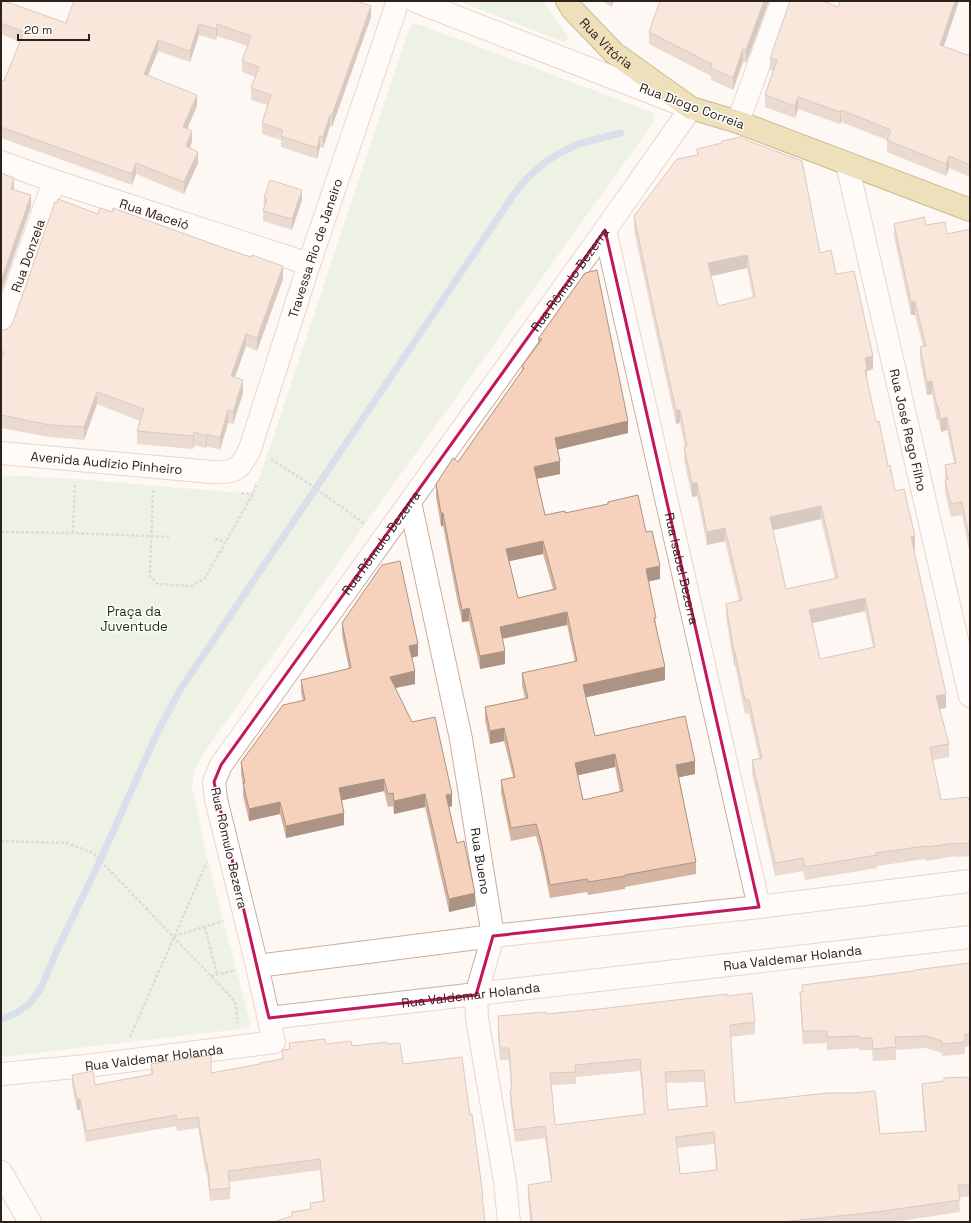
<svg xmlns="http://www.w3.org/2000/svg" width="971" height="1223" font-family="'Space Grotesk',sans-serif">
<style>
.green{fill:#d9ecd0}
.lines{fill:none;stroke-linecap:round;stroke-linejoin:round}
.stream{stroke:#aec2e1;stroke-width:7}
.street-casing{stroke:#ccad9b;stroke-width:24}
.secondary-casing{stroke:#ccad9b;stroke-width:24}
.primary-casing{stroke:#8f711a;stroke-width:24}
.path{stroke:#bdb6b1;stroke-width:2.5;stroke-dasharray:3 2;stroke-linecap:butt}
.street{stroke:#fff;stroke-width:22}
.secondary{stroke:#fff;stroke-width:22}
.primary{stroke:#dcc476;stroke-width:22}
.wall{fill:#d4b5a3;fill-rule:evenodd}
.shaded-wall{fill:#ac9384}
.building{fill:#f6d2bd;stroke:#ac9384;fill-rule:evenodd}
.marked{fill:none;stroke:#c2185b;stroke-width:3;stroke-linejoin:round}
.labels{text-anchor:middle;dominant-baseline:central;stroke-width:3;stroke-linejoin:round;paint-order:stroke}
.street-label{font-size:13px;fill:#2d221b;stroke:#fff}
.park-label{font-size:13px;fill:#183405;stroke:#fff}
</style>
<rect width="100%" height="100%" fill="#fef8f4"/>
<!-- green -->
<path class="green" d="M458 1H543L568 36 569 38 564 42Z
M413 24 420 25 649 111 654 115 653 123 365 524 201 757 194 772 192 787 208 861 250 1023 249 1028 1 1057V477L4 475 75 479 253 494 267 456 409 29Z"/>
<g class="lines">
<!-- stream -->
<path class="stream" d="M1 1019 15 1014 30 1003 41 988 58 948 98 865 159 729 180 690 514 194 528 177 548 160 564 151 578 144 621 133"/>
<!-- street casing -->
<g class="street-casing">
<g id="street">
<path d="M738 122 782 1"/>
<path id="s1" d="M1 162 54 181 309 264"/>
<path id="s2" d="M847 164 970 696"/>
<path id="s3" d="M605 230 759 907"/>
<path id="s4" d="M1 331 54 181"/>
<path id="s5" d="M1 453 212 472C235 473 240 470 250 449L309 264 398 1"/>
<path id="s6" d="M410 502 461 739 493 936 476 995 477 1018 505 1182 509 1222"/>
<path d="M257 966 493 936 759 907 970 881"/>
<path id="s7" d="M269 1018 970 937"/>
<path id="s8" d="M1 1074 86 1066 274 1042 257 966 216 799 214 782 221 765 605 230 691 108 415 1"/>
</g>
</g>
<!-- secondary casing -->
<g class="secondary-casing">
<path id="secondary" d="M1 1172 30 1222"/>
</g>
<!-- primary casing -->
<g class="primary-casing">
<g id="primary">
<path id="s9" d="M567 1 572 9 614 53 691 108 738 122 970 210"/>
</g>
</g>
<!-- path -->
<path class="path" d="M271 459 311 485 365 524
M153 490 150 576 158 584 191 586 205 578 253 494 257 482
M241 493 253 494
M1 532 73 533 170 537
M73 533 75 482
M215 539 226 542
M1 841 67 843 93 853 235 1001 238 1023
M205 927 217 974
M174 936 223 921
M211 976 236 970
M130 1037 207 862"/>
<!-- street -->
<use href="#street" class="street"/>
<!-- secondary -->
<use href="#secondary" class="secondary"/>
<!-- primary -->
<use href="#primary" class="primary"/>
</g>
<!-- wall -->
<path class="wall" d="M1 1 66 23 371 17 332 127 330 126 323 148 320 147 317 159 281 147V140L262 134V123L267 105 251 100V88L255 77 242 72V61L248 46 217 36 216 40 199 35 190 62 158 51 148 75 197 106 187 129 192 142 190 148 198 163 184 194 136 174 132 185 1 138V80L4 81 20 42 1 34Z
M603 1H614L611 7Z
M660 1H769L746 63 743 62 733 90 711 80V76L649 44V32Z
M959 1 944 47 970 56V177L949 168 946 176 887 152V140L841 122 840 124 798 109 795 118 765 107V95L773 71 770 70V58L838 7Z
M746 140 820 253 836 274 873 369 867 371V380L876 422 895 491 915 550H914L946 708 940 709 949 744V757L933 760 941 800 970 801V856L956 857V856L926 861 925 859 877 866V868L805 880 803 871 775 876 752 773V760L759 758 749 713 745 714 735 665H734L726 617V604L739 601 725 541 707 545 697 496 692 497 684 460 685 447 680 423 676 424 654 324 634 230V216L697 155V149ZM747 268 753 298 718 306 711 276ZM821 519 835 579 786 589 773 530ZM865 611 873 647 820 659 812 623Z
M264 198 302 200 292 230 263 221Z
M98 214 283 279 257 351 246 346 235 377 243 393 233 424 228 423 220 450 207 446 206 448 194 445 193 449 137 444V431L140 421 97 404 84 440 50 437 1 428V330H4L9 328Z
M894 224 926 225 947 234 970 229V555L962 515 951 517 945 493V465L954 463 947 430 941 432 938 419 937 420 932 394 927 395 920 360V347L923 346 915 315H911L894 237Z
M585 273 628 433 557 450 560 474 537 479 545 515 565 513 646 532 660 579 649 581 665 680 586 697 595 736 695 774 679 777 696 862V874L625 887V889L588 895 587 892 550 898 541 854 536 836 511 841 501 793V780L513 777 504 741 490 744 485 720V707L525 698 522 686V673L575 662 567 625 502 639 505 664 480 669 469 621 462 622 457 599 443 526H441L436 497V484L458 462 522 371V366L538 344V339ZM543 554 553 589 518 598 509 561ZM615 767 620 792 583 800 578 775Z
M342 623 418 656 412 658 415 684 395 688 452 806 449 807 457 843 475 906 449 912 425 807 394 814 393 806 388 807 384 791 342 800 344 825 286 838 280 814 249 821 243 796V786L241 774V762L303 701 301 693V680L349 669 342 635Z
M970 963V1046L965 1047V1054L942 1056V1053L926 1048 896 1050V1060L873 1061 872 1050H859V1048L827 1050V1043L803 1044 800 1004V992H802V985L914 971Z
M727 996 755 1022V1034L730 1037 735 1103 880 1134 925 1131 922 1096V1084L970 1078V1197H959L960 1212 893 1222H530L528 1196V1185L551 1181 545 1138 515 1142 510 1102V1090H511L509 1060H500L498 1038V1016L546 1014 599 1009ZM640 1071 644 1114 555 1125 551 1085 576 1084V1077ZM704 1082 706 1106 668 1110 666 1083ZM714 1144 716 1170 680 1174 677 1148Z
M289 1043 326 1044 352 1046 387 1044 403 1064 470 1115 483 1196V1207L292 1216V1212L310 1209V1203L323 1201 320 1170 230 1182V1199L210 1201 207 1174H206L198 1128 177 1131 176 1126 86 1142 80 1110H77L72 1086V1075L95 1085 151 1074V1064L211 1073 260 1064 282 1059V1050L289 1049Z"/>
<!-- shaded-wall -->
<path class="shaded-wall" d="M611 1H614L611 7Z
M764 1H769L746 63V50Z
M955 1H959L940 57V45Z
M371 6V17L332 127V115Z
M199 24V35L190 62V51Z
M217 24V36L216 40V29Z
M158 40V51L144 85V74Z
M743 49V62L733 90V78Z
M197 95V106L183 138V127Z
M798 97V109L795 118V106Z
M841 110V122L840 124V112Z
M330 115V126L323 148V137Z
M192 131V142L186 157V146Z
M320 136V147L317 159V148Z
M198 152V163L184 194V182Z
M949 156V168L946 176V164Z
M136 163V174L132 185V174Z
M14 178V190L11 189Z
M302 190V200L292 230V219Z
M31 195V207L1 293V281Z
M747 255V268L708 277V263Z
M283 266V279L257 351V338Z
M911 302H915V315H911Z
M246 334V346L231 388V376Z
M873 356V369L867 371V382L865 383V358Z
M243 380V393L233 424V412Z
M932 381V394L927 395V382Z
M97 392V404L84 440V427Z
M938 406V419L937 420V407Z
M228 410V423L220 450V438Z
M676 410H680V423L676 424Z
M947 417V430L941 432V419Z
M628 421V433L555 450V438Z
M194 432V445L193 449V436Z
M207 434V446L206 448V436Z
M560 461V474L534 479V467Z
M692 483H697V496L692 497Z
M821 506V519L770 531V517Z
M441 513H443V526H441Z
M725 528V541L707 545V532Z
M915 536V550L911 551V537Z
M543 541V554L506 562V549Z
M660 566V579L646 582V569Z
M865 598V611L809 624V610Z
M469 608V621L462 622V610Z
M567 612V625L500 639V627Z
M418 644V656L409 658V646Z
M505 651V664L480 669V656Z
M734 652H735V665H734Z
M665 667V680L583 698V685Z
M415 671V684L390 689V677Z
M946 694V708L936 710V696Z
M504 728V741L490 744V731Z
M615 754V767L575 776V763Z
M695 761V774L676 778V765Z
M384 779V791L339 801V788Z
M425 794V807L394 814V801Z
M452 794V806L446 808V795Z
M280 802V814L249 821V809Z
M344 813V825L286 838V826Z
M475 893V906L449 912V899Z
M77 1099H80V1110H77Z"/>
<!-- building -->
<path class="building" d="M1 1H4L66 23 74 1H357L371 6 332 115H330L323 137 320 136 317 148 281 136 283 130 262 123 271 95 251 88 259 67 242 61 251 36 217 24 216 29 199 24 190 51 158 40 144 74 197 95 183 127 192 131 186 146 198 152 184 182 136 163 132 174 1 127V80L4 81 24 32 1 23Z
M660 1H764L746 50 743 49 733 78 711 68 712 64 649 32Z
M790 1H823L838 7 840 1H955L940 45 970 56V165L949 156 946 164 887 140 891 130 841 110 840 112 798 97 795 106 765 95 777 60 770 58Z
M745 136 746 140 802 161 820 253 831 250 836 274 854 271 873 356 865 358 867 369 865 370 876 422 879 421 888 466 890 465 895 491 904 489 915 536 911 537 946 694 936 696 949 744 930 747 941 800 968 797 969 801H970V843L956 844V843L926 847 925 846 876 853 877 855 805 867 803 858 775 863 752 760 762 758 749 700H745L735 652H734L726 604 742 600 725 528 707 532 697 483H692L684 447 687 446 680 410H676L654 311 634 216 677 159 698 155 697 149 722 143V141ZM747 255 755 297 718 306 708 263ZM821 506 838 578 786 589 770 517ZM865 598 875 647 820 659 809 610Z
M1 173 14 178 11 189 31 195 1 281Z
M270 180 302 190 292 219 263 211 267 199 264 198Z
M58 199 98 214 100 208 112 212 113 208 235 252 251 257 252 255 283 266 257 338 246 334 231 376 243 380 233 412 228 410 220 438 207 434 206 436 194 432 193 436 137 431 144 409 97 392 84 427 50 425 1 415V361L4 352 1 351V330H4L9 328 13 322 55 202 57 203Z
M924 217 926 225 945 222 947 234 970 229V542L962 502 951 504 945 480H948L945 465 956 463 947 417 941 419 938 406 937 407 932 381 927 382 920 347 926 346 915 302H911L894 224Z
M597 270 628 421 555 438 560 461 534 467 545 515 565 511V513L608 504V502L638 495 646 532 652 531 660 566 646 569 656 618H654L665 667 583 685 595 736 685 716 695 761 676 765 696 862 625 875V876L588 882 587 879 550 885 541 841 536 824 511 828 501 780 515 777 504 728 490 731 485 707 528 698 522 673 577 661 567 612 500 627 505 651 480 656 469 608 462 610 457 586 443 513H441L436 484 453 458 458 462 524 368 522 366 542 339H538L585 273ZM543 541 556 589 518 598 506 549ZM615 754 623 791 583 800 575 763Z
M400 561 418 644 409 646 415 671 390 677 412 722 435 717 452 794 446 795 457 843 464 841 475 893 449 899 425 794 394 801 393 793 388 794 384 779 339 788 344 813 286 826 280 802 249 809 243 783H245L241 762 283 705 305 700 301 680 351 668 342 623 382 565Z
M970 963V1034H965V1042L942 1044V1041L926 1036 895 1037 896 1047 873 1049 872 1038H859V1036L827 1037V1031H803L800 992H803L802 985 914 971V970Z
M752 993 755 1022 730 1025 735 1103 828 1093H853L875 1091 880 1134 926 1131 922 1084 944 1081V1078L967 1077 968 1079 970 1078V1185H958L960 1200 877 1212 781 1222H532L528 1185 552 1181 545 1126 515 1130 510 1090H512L509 1048H500L498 1026H499L498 1016 546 1012V1014L599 1009 727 994V996ZM640 1059 645 1114 555 1125 550 1073 576 1072 575 1065ZM704 1070 707 1106 668 1110 665 1072ZM714 1132 717 1170 680 1174 676 1137Z
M325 1039 326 1044 351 1041 352 1046 387 1042V1044L400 1043 403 1064 462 1057 470 1115 472 1114 483 1196H482L485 1222H274L292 1216V1212L311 1209 310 1203 324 1201 320 1159 228 1171 230 1188 210 1190 207 1163H206L198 1117 177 1120 176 1115 86 1131 80 1099H77L72 1075 93 1071 95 1085 153 1074 151 1064 211 1055V1073L260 1064V1063L283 1059 282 1050 290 1049 289 1043Z"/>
<!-- marked area -->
<path d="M0 0H971V1223H0ZM605 230 759 907 493 936 476 995 269 1018 214 782 221 765Z" fill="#fef8f4" fill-opacity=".55" fill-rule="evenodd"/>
<path class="marked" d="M605 230 759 907 493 936 476 995 269 1018 214 782 221 765Z"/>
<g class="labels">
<!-- street labels -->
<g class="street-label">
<text stroke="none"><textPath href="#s9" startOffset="58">Rua Vitória</textPath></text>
<text transform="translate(692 106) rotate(20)">Rua Diogo Correia</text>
<text stroke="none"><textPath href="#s1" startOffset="162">Rua Maceió</textPath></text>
<text stroke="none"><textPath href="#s5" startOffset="472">Travessa Rio de Janeiro</textPath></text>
<text stroke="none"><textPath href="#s4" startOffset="80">Rua Donzela</textPath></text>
<text stroke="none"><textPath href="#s8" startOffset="1158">Rua Rômulo Bezerra</textPath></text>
<text stroke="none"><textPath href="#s2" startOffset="273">Rua José Rego Filho</textPath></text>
<text stroke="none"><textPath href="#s5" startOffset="106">Avenida Audízio Pinheiro</textPath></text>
<text stroke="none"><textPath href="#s8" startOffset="834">Rua Rômulo Bezerra</textPath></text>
<text stroke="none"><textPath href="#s3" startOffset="347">Rua Isabel Bezerra</textPath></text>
<text transform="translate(229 848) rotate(77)">Rua Rômulo Bezerra</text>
<text stroke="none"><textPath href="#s6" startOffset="366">Rua Bueno</textPath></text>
<text stroke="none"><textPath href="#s7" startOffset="527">Rua Valdemar Holanda</textPath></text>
<text stroke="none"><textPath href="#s7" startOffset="203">Rua Valdemar Holanda</textPath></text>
<text stroke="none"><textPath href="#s8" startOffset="154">Rua Valdemar Holanda</textPath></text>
</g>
<!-- park labels -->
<g class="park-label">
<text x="134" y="611">Praça da<tspan x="134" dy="15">Juventude</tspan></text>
</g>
</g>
<!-- border -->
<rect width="971" height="1223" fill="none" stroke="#2d221b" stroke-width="4"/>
<!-- scale -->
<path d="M18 34v6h71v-6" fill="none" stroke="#2d221b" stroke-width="2"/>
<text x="24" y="34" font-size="12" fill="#2d221b" stroke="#ffffff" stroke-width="3" paint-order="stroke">20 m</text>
</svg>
